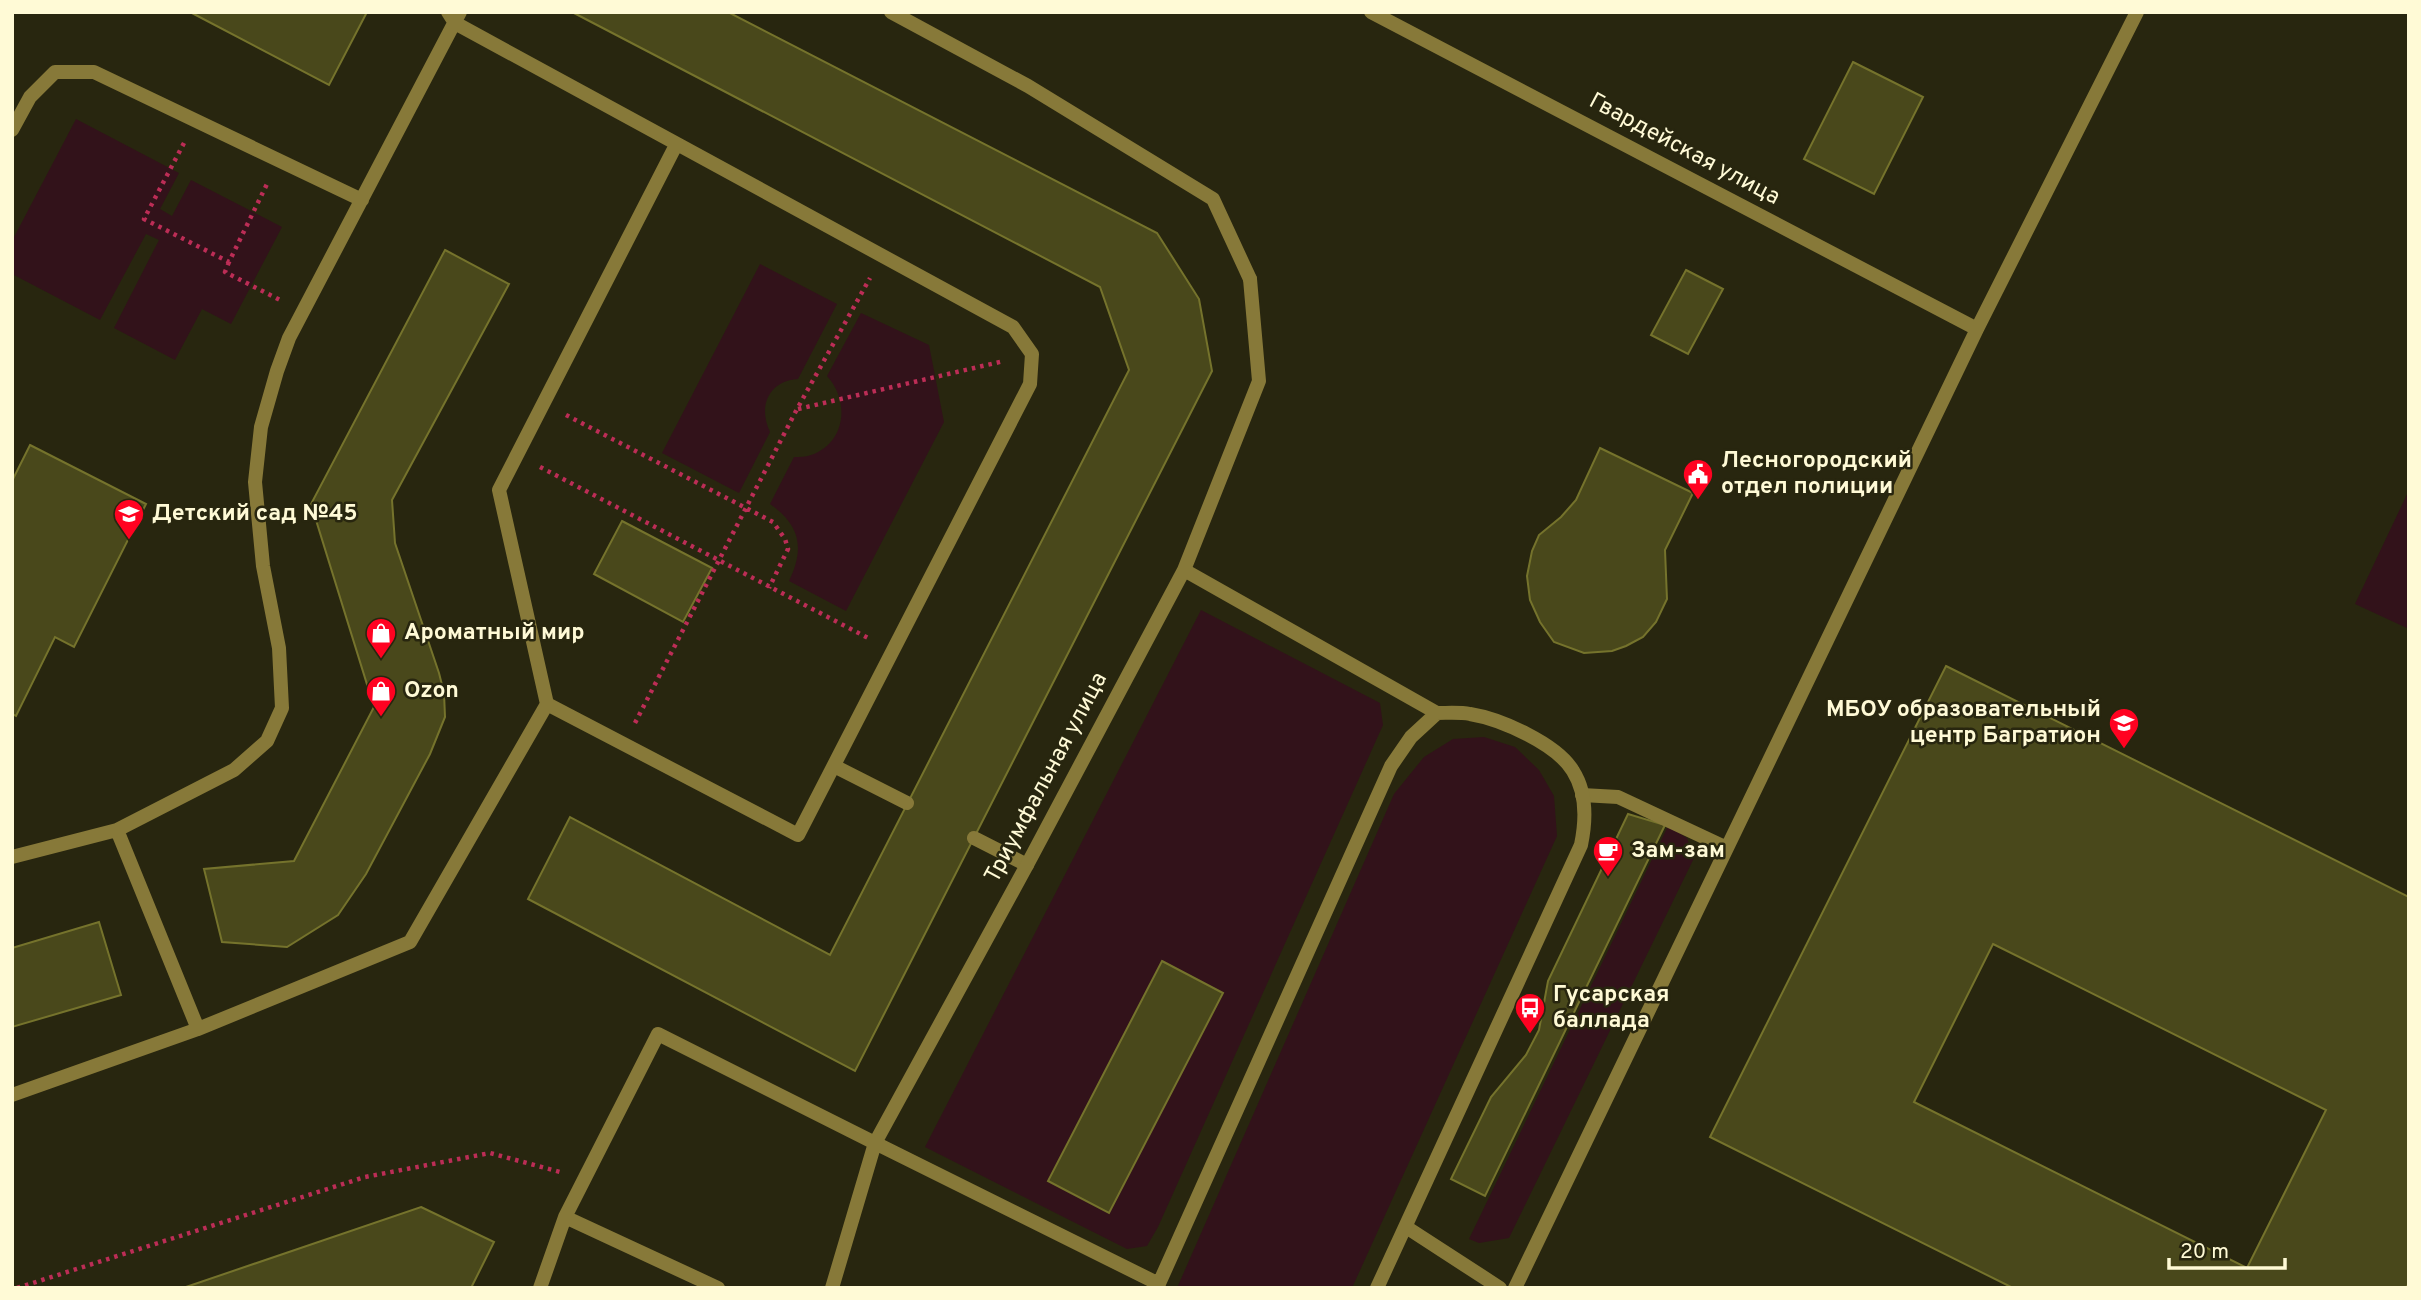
<svg xmlns="http://www.w3.org/2000/svg" width="2421" height="1300" font-family="Overpass,sans-serif">
<style>
.green{fill:#32121a}
.building{fill:#49481b;stroke:#75732c;stroke-width:2;fill-rule:evenodd}
.lines{fill:none;stroke-linecap:round;stroke-linejoin:round}
.path{stroke:#bc2d56;stroke-width:4.5;stroke-dasharray:3.5 5;stroke-linecap:butt}
.lane{stroke:#877939;stroke-width:14}
.street{stroke:#877939;stroke-width:14}
.labels{text-anchor:middle;dominant-baseline:central;stroke-width:5;stroke-linejoin:round;paint-order:stroke}
.street-label{font-size:23px;fill:#fffad6;stroke:#28260f}
.poi-label{font-size:23px;font-weight:bold;fill:#fffad6;stroke:#28260f;text-anchor:start}
</style>
<rect width="100%" height="100%" fill="#28260f"/>
<!-- green -->
<path class="green" d="M76 119 179 173 160 209 172 216 191 180 282 227 231 324 202 309 175 360 114 328 159 240 146 234 100 320 12 274V241Z
M760 264 837 304 798 379C768 381 758 407 770 432L739 493 662 453Z
M861 313 929 345 944 422 846 611 789 581C805 548 800 525 770 504L794 457C799 457 806 457 811 455 846 443 850 401 827 376Z
M2409 490V629L2355 604Z
M1201 610 1380 703 1383 725 1158 1227 1147 1246 1127 1249 925 1147Z
M1484 737 1515 747 1539 770 1554 796 1557 836 1352 1288H1177L1394 794 1424 757 1453 739Z
M1668 826 1687 838 1694 858 1509 1238 1479 1243 1469 1239Z"/>
<!-- building -->
<path class="building" d="M190 12H367L329 85Z
M572 12H728L1157 233 1199 299 1212 371 855 1071 528 899 570 817 830 955 1129 370 1100 287Z
M1853 62 1923 97 1874 194 1804 159Z
M445 250 509 284 392 500 395 543 439 673 444 693 445 717 430 754 366 874 338 915 287 947 222 942 204 869 294 861 374 707 311 504Z
M1686 270 1723 289 1688 354 1651 335Z
M30 445 146 504 74 647 55 637 16 716 12 714V481Z
M1600 448 1693 493 1665 550 1667 599 1656 622 1643 637 1626 646 1612 651 1584 653 1554 642 1540 622 1530 600 1527 576 1532 551 1539 535 1561 517 1576 500Z
M622 521 712 568 683 622 594 574Z
M1946 666 2409 897V1283L2406 1288H2013L1710 1137ZM1993 944 2326 1110 2247 1268 1914 1102Z
M1628 814 1665 825 1485 1196 1451 1179 1491 1097 1526 1055 1539 1030 1548 981Z
M99 922 121 995 12 1027V948Z
M1162 961 1223 993 1109 1213 1048 1181Z
M421 1207 494 1242 471 1288H183Z"/>
<g class="lines">
<!-- path -->
<path class="path" d="M184 143 144 219 229 262 267 184
M229 262 225 272 280 300
M798 409 1004 361
M566 415 773 522 785 539 788 549 769 588
M540 467 870 639
M635 723 797 409 870 278
M17 1288 365 1177 490 1153 560 1172"/>
<!-- lane -->
<path class="lane" d="M448 12 455 23 1013 327 1032 354 1030 384 798 835 547 704 499 490 676 145
M891 12 1028 86 1213 199 1250 279
M1371 12 1977 329
M12 130 30 97 55 72H94L362 200
M834 766 907 803
M1582 795 1618 797 1727 848
M117 830 198 1029
M974 838 1027 865
M12 857 117 830 234 770 267 741 282 708 279 648 263 566 255 482 261 427 277 371 289 338 460 12
M12 1095 198 1029 410 942 547 704
M565 1217 658 1034 875 1143
M1406 1227 1500 1288
M540 1288 565 1217 718 1288
M1515 1288 1977 329 2137 12"/>
<!-- street -->
<path class="street" d="M1184 570 1437 713C1448 713 1460 712 1470 714 1501 719 1557 744 1573 771 1587 793 1586 821 1581 845L1377 1288
M875 1143 1159 1284
M832 1288 875 1143 1027 865 1184 570 1259 381 1250 279
M1157 1288 1391 766 1411 737 1437 713"/>
</g>
<!-- icons -->
<defs>
<g id="civic-pin" transform="scale(1.575)"><path d="M0 17L-7.5 6A9.5 9.5 0 1 1 7.5 6Z" fill="#ff0221" stroke="#28260f"/><path d="M-.6-6.5H3V-4.5H.6V-3L4-1V1h2V6H-6V1h2V-1L-.6-3ZM-1.2 2.5V6h2.4V2.5Z" fill="#fff"/></g>
<g id="school-pin" transform="scale(1.575)"><path d="M0 17L-7.5 6A9.5 9.5 0 1 1 7.5 6Z" fill="#ff0221" stroke="#28260f"/><path d="M0-5L7-2L0 1L-7-2ZM-4 1L0 2.5L4 1V4Q0 6-4 4Z" fill="#fff"/></g>
<g id="shop-pin" transform="scale(1.575)"><path d="M0 17L-7.5 6A9.5 9.5 0 1 1 7.5 6Z" fill="#ff0221" stroke="#28260f"/><path d="M-5-2.5h2.3a2.7 3.5 0 0 1 5.4 0H5L5.5 6h-11ZM-1.5-2.5h3a1.5 2.3 0 0 0-3 0Z" fill="#fff"/></g>
<g id="cafe-pin" transform="scale(1.575)"><path d="M0 17L-7.5 6A9.5 9.5 0 1 1 7.5 6Z" fill="#ff0221" stroke="#28260f"/><path d="M-5.5-4.5H6V0H3Q3 3.5 0 3.5H-2.5Q-5.5 3.5-5.5 0ZM3-3.2v2h1.7v-2ZM-6 4.5H4V6H-6Z" fill="#fff"/></g>
<g id="bus-pin" transform="scale(1.575)"><path d="M0 17L-7.5 6A9.5 9.5 0 1 1 7.5 6Z" fill="#ff0221" stroke="#28260f"/><path d="M-5-6H5V4H4V6H2V4H-2V6H-4V4H-5ZM-3.5-4V0h7V-4ZM-3.5 1.2v1.5H-2V1.2ZM2 1.2v1.5H3.5V1.2Z" fill="#fff"/></g>
</defs>
<g fill-rule="evenodd">
<use href="#civic-pin" x="1698" y="474"/>
<use href="#school-pin" x="129" y="514"/>
<use href="#shop-pin" x="381" y="633"/>
<use href="#shop-pin" x="381" y="691"/>
<use href="#school-pin" x="2124" y="723"/>
<use href="#cafe-pin" x="1608" y="851"/>
<use href="#bus-pin" x="1530" y="1008"/>
</g>
<g class="labels">
<!-- street labels -->
<g class="street-label">
<text transform="translate(1684 150) rotate(28)">Гвардейская улица</text>
<text transform="translate(1047 778) rotate(-62)">Триумфальная улица</text>
</g>
<!-- poi labels -->
<g class="poi-label">
<text x="1721" y="461">Лесногородский<tspan x="1721" dy="26">отдел полиции</tspan></text>
<text x="152" y="514">Детский сад №45</text>
<text x="404" y="633">Ароматный мир</text>
<text x="404" y="691">Ozon</text>
<text x="2101" y="710" text-anchor="end">МБОУ образовательный<tspan x="2101" dy="26">центр Багратион</tspan></text>
<text x="1631" y="851">Зам-зам</text>
<text x="1553" y="995">Гусарская<tspan x="1553" dy="26">баллада</tspan></text>
</g>
</g>
<!-- border -->
<rect width="2421" height="1300" fill="none" stroke="#fffad6" stroke-width="28"/>
<!-- scale -->
<path d="M2169 1258v10h116v-10" fill="none" stroke="#fffad6" stroke-width="3.5"/>
<text x="2180" y="1258" font-size="21" fill="#fffad6" stroke="#28260f" stroke-width="5" paint-order="stroke">20 m</text>
</svg>
